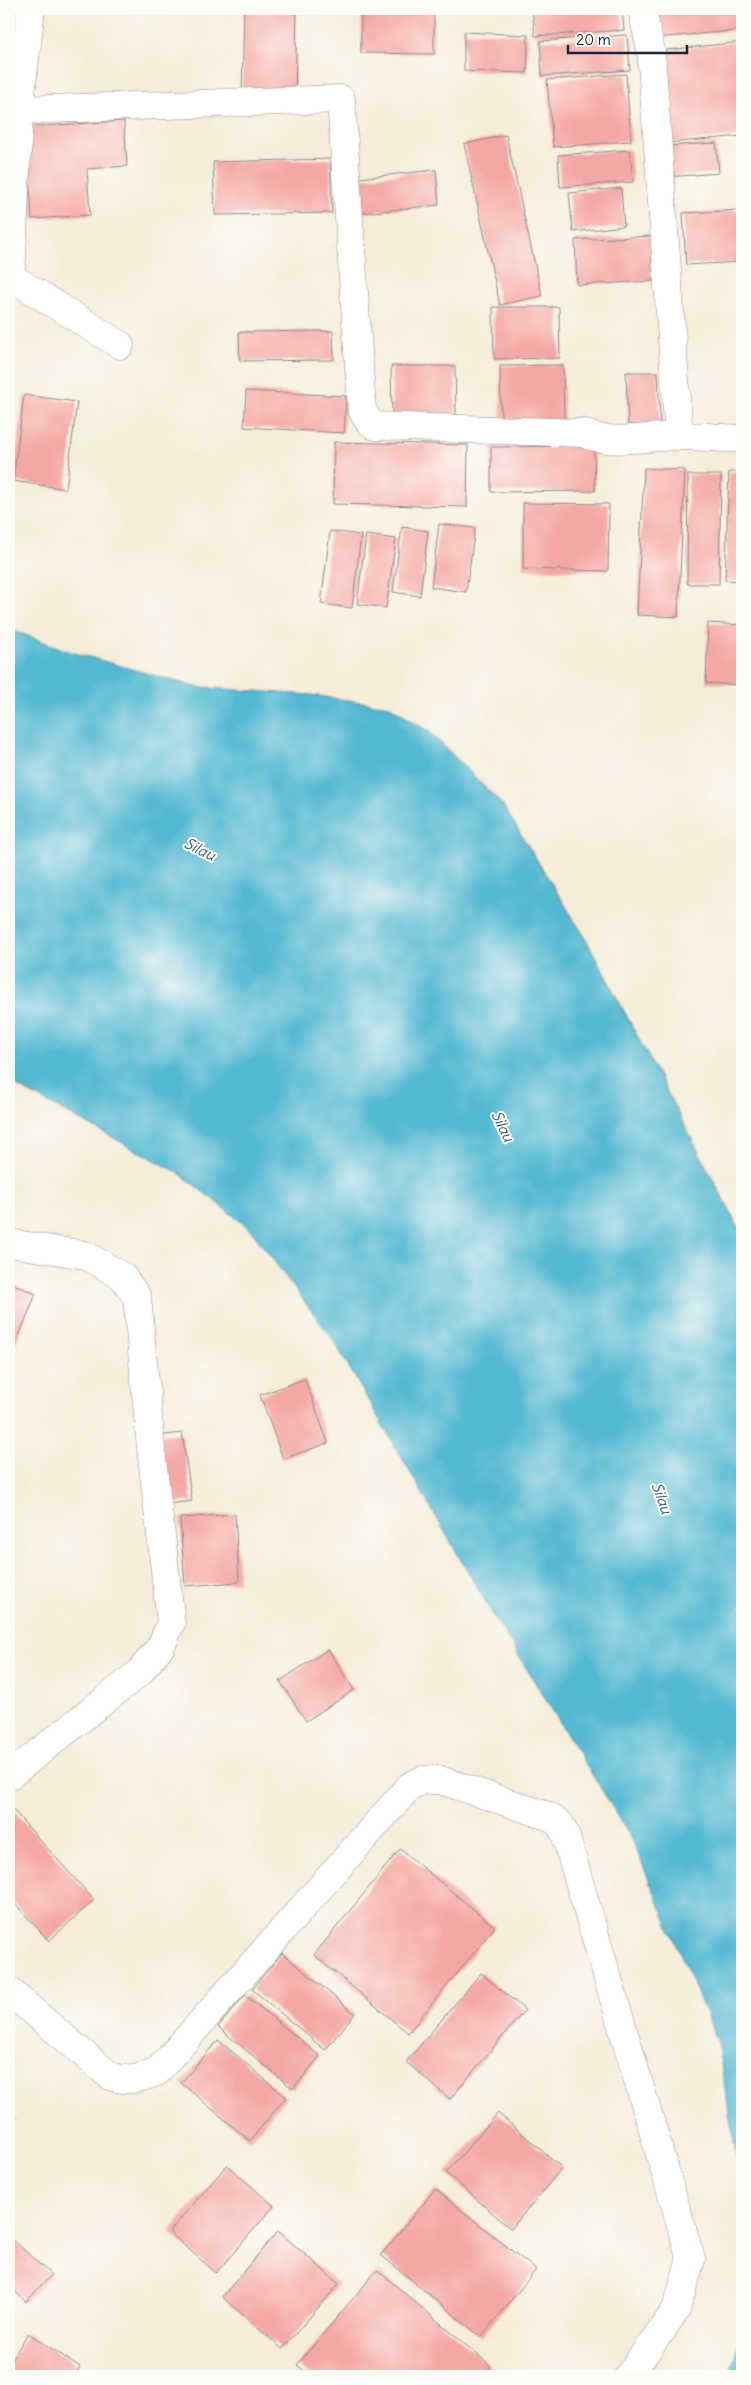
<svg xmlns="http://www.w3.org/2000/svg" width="751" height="2385" font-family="Delius,sans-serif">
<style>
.water{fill:#52b8d1;stroke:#3a6d86}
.building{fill:#f4a8a5}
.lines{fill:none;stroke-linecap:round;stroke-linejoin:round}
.pedestrian-casing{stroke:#8c888a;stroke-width:29}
.minor-casing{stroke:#8c888a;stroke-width:29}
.pedestrian{stroke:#fff;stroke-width:28}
.minor{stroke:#fff;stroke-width:28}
.labels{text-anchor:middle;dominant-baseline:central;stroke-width:4;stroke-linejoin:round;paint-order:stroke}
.water-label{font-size:15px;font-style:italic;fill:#355e77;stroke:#fdfcf7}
</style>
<rect width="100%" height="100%" fill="#fdfcf7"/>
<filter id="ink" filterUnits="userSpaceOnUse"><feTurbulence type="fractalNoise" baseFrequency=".02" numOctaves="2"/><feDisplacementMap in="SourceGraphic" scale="10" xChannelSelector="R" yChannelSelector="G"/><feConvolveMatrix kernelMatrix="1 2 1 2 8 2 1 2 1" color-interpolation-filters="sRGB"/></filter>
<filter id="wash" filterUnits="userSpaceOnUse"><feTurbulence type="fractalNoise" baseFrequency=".0096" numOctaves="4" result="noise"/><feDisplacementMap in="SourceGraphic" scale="20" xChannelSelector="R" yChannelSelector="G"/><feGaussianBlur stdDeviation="1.12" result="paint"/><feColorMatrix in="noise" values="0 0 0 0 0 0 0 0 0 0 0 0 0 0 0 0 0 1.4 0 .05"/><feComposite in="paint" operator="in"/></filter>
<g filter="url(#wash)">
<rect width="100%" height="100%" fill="#f5edda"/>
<!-- water -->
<path class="water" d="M9 629 71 652 196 687 311 695 390 706 431 733 502 804 585 937 741 1232 742 2191 717 2040 631 1837 492 1613 332 1338 249 1228 179 1173 9 1082Z
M742 2298V2376H729L741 2334Z"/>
<g id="blocks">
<!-- building -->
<path class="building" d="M244 9H297L295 95 242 94Z
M361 9H434V54L361 53Z
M532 9H622L624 30 535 36Z
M653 9H742V30L656 38Z
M464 32 528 35 527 73 464 71Z
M627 35 630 70 542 76 540 41Z
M742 42V136L667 143 657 51Z
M626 74 631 141 553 147 547 80Z
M124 121 127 166 87 169 90 215 32 219 26 127Z
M506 135 542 296 500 305 464 144Z
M716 143 719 173 667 177 665 146Z
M630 150 633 182 560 187 558 155Z
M330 159 332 213 215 215 213 162Z
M436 170 439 205 363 213 359 178Z
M621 188 624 226 573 232 569 193Z
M742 210V262L686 265 683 213Z
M651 236 653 281 577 285 575 240Z
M493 307H559L560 358 494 359Z
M333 331 334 360 240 361 239 332Z
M563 365 564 422 501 423 500 366Z
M391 366H455L456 415 392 414Z
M626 372H658L660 424 628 425Z
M246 391 346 396 344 433 244 427Z
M24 395 77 402 66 489 13 481Z
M334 442 468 445 467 507 333 504Z
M594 446 595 491 491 492V447Z
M644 468 685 470 678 617 637 615Z
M729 472H742V581L725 580Z
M688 475H721L719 584H687Z
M523 503 609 504 608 571 523 569Z
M439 524 475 528 466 592 431 587Z
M402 527 428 531 420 596 393 592Z
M330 531 361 535 352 608 321 604Z
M366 535 396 539 386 608 357 604Z
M708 623 742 625V685L706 683Z
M9 1282 36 1294 9 1360Z
M305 1379 328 1443 283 1459 260 1395Z
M182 1433 192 1501 167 1504 157 1436Z
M235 1514 239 1582 185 1586 180 1518Z
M328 1649 354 1690 306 1721 280 1681Z
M13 1810 94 1900 49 1941 9 1897V1814Z
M400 1849 495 1927 408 2033 314 1955Z
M282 1953 355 2014 325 2050 252 1989Z
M481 1973 525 2010 450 2099 406 2062Z
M245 1995 320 2056 293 2089 218 2027Z
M218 2040 286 2097 250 2141 181 2083Z
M498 2113 562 2168 511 2229 446 2173Z
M9 2115 16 2120 9 2128Z
M227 2165 274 2206 216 2273 169 2232Z
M435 2189 536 2270 481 2337 381 2255Z
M278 2231 339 2284 282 2349 222 2297Z
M11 2238 51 2275 26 2302 9 2286V2241Z
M377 2270 491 2366 483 2376H310L297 2365Z
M28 2333 80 2367 74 2376H9V2364Z"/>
</g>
</g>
<g filter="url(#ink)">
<use href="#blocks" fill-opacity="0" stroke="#8c888a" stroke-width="1"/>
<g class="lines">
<!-- pedestrian casing -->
<g class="pedestrian-casing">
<path id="pedestrian" d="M31 9 19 110 11 277 120 345
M19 110 341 99 362 410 368 420 375 426 583 433"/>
</g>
<!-- minor casing -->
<g class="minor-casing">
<path id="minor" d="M642 9 651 51 679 436
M583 433C611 446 649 436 680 436 700 436 721 438 742 439
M9 1243 85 1255 122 1276 137 1297 151 1448 171 1623 161 1646 139 1673 9 1776
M9 1991 110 2076C128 2082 139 2079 157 2072L410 1786 423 1780H440L548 1816 560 1824 565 1834 691 2259 676 2310 628 2376"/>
</g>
<!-- pedestrian -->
<use href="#pedestrian" class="pedestrian"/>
<!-- minor -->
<use href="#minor" class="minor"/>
</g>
</g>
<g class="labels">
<!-- water labels -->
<g class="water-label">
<text transform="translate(200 849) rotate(26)">Silau</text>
<text transform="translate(503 1126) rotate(64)">Silau</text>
<text transform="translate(662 1498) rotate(70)">Silau</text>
</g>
</g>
<!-- margin -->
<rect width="751" height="2385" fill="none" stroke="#fdfcf7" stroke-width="30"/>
<!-- scale -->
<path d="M568 45v8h119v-8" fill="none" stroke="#22223b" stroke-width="2.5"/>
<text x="576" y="45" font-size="15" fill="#22223b" stroke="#fdfcf7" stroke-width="4" paint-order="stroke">20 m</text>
</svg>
